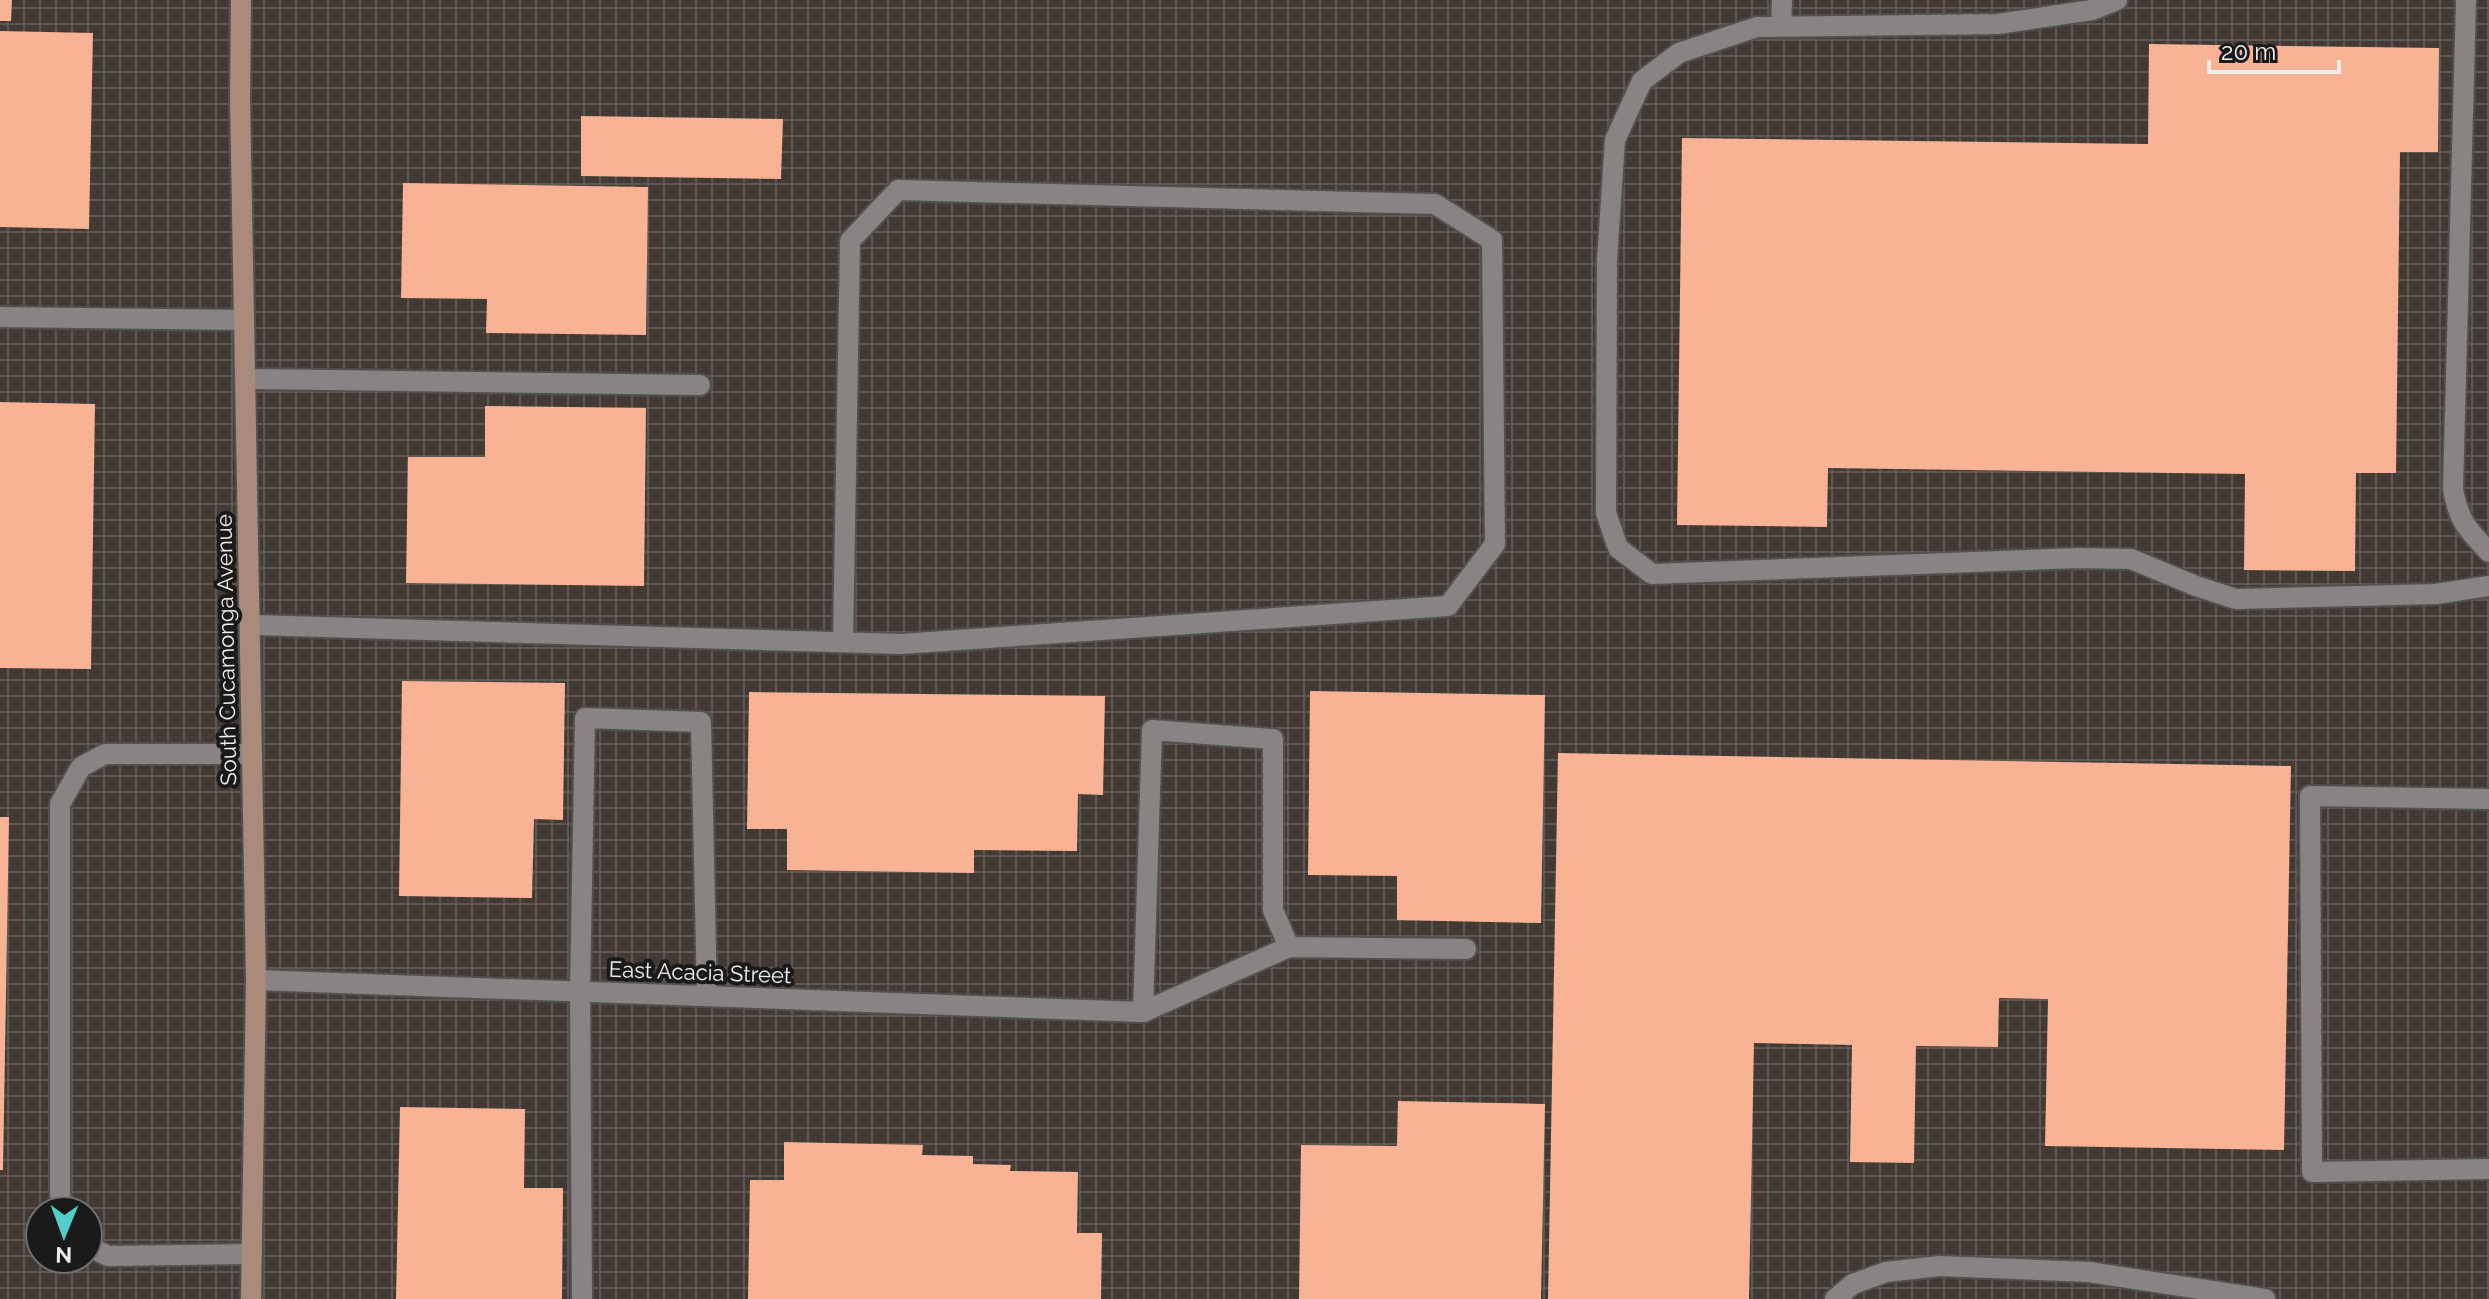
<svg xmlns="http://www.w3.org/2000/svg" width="2489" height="1299" font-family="Raleway,sans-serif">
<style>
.industrial{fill:url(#industrial-grid);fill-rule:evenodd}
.building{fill:#f7b393}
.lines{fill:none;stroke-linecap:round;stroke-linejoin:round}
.lane-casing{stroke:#535150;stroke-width:24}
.street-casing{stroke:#535150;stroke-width:24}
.secondary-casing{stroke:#535150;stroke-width:24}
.lane{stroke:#888483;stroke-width:20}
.street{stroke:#888483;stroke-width:20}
.secondary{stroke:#a98a7b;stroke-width:20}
.labels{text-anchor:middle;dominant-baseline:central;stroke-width:8;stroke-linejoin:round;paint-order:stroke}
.street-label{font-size:22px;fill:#f0eeed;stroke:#1b1a1a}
</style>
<defs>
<pattern id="industrial-grid" width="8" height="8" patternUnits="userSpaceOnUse" patternTransform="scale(2)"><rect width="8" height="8" fill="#433a36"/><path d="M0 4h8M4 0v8" fill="none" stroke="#5e5753"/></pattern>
</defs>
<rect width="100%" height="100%" fill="#353231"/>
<!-- industrial -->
<path class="industrial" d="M0 0H2489V1299H0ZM40 1211H88V1259H40Z"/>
<!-- building -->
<path class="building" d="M0 0H12L11 21H0Z
M0 31 93 33 89 229 0 227Z
M2149 44 2439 48 2438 152H2400L2396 473H2356L2355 571 2244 570 2245 474 1828 468 1827 527 1677 525 1682 138 2148 144Z
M581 116 783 119 781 179 581 176Z
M403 183 648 187 646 335 486 333 487 299 401 298Z
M0 402 95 404 91 669 0 668Z
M485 406 646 408 644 586 406 583 408 457H485Z
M402 681 565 683 563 820 534 819 532 898 399 896Z
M1310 691 1545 695 1541 923 1397 920V876L1308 875Z
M749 692 1105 696 1103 795 1078 794 1077 851 974 850V873L787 870V829H747Z
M1558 753 2291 766 2284 1150 2045 1146 2048 999 1999 998 1998 1047 1916 1046 1914 1163 1850 1162 1852 1045 1754 1043 1749 1299H1548Z
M0 817H9L3 1170H0Z
M1398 1101 1545 1104 1541 1299H1299L1301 1145 1397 1146Z
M400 1107 525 1109 524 1188H563L562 1299H396Z
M784 1142 923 1145 922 1155 973 1156V1164L1011 1165 1010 1171 1078 1172 1077 1233H1102L1101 1299H748L750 1180H784Z"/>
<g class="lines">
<!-- lane casing -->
<g class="lane-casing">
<path id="lane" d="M2117 0 2092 10 1998 24 1757 27 1679 53 1642 81 1615 140 1607 260 1606 513 1618 548 1652 574 2078 558 2131 559 2196 586 2236 599 2436 594 2489 586
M2466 0 2453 489C2459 522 2467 529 2489 552
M1781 26 1782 0
M0 317 244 320
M245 379 700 385
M250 625 901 644 1448 606 1495 544 1492 240 1435 204 898 190 850 241 843 642
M2489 799 2310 796 2312 1172 2489 1169
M1289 947 1143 1012 1152 730 1273 739V910L1289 947 1466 949
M62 1211 60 1193V804L81 767 105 754H252
M88 1246 108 1256 252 1254
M582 1299 580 992 585 718 701 722 707 996
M1835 1299 1853 1284 1886 1272 1940 1266 2089 1272 2265 1299"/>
</g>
<!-- street casing -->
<g class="street-casing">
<path id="street" d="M256 980 1143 1012"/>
</g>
<!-- secondary casing -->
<g class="secondary-casing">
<path id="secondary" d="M241 0 240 99 256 980 251 1299"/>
</g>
<!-- lane -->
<use href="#lane" class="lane"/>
<!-- street -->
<use href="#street" class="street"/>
<!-- secondary -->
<use href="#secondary" class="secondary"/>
</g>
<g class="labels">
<!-- street labels -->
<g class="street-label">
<text transform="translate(226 650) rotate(-91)">South Cucamonga Avenue</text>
<text transform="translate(700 972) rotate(2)">East Acacia Street</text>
</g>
</g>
<!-- north arrow -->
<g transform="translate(64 1235) rotate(181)"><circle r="38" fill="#1b1a1a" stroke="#706f6e" stroke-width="2"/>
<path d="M0-6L14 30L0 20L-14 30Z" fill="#53cdcb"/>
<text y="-12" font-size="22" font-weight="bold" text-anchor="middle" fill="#f0eeed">N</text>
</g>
<!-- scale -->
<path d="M2209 60v12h130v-12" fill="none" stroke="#f0eeed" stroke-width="4"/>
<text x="2221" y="60" font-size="24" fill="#f0eeed" stroke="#1b1a1a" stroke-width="6" paint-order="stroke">20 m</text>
</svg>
